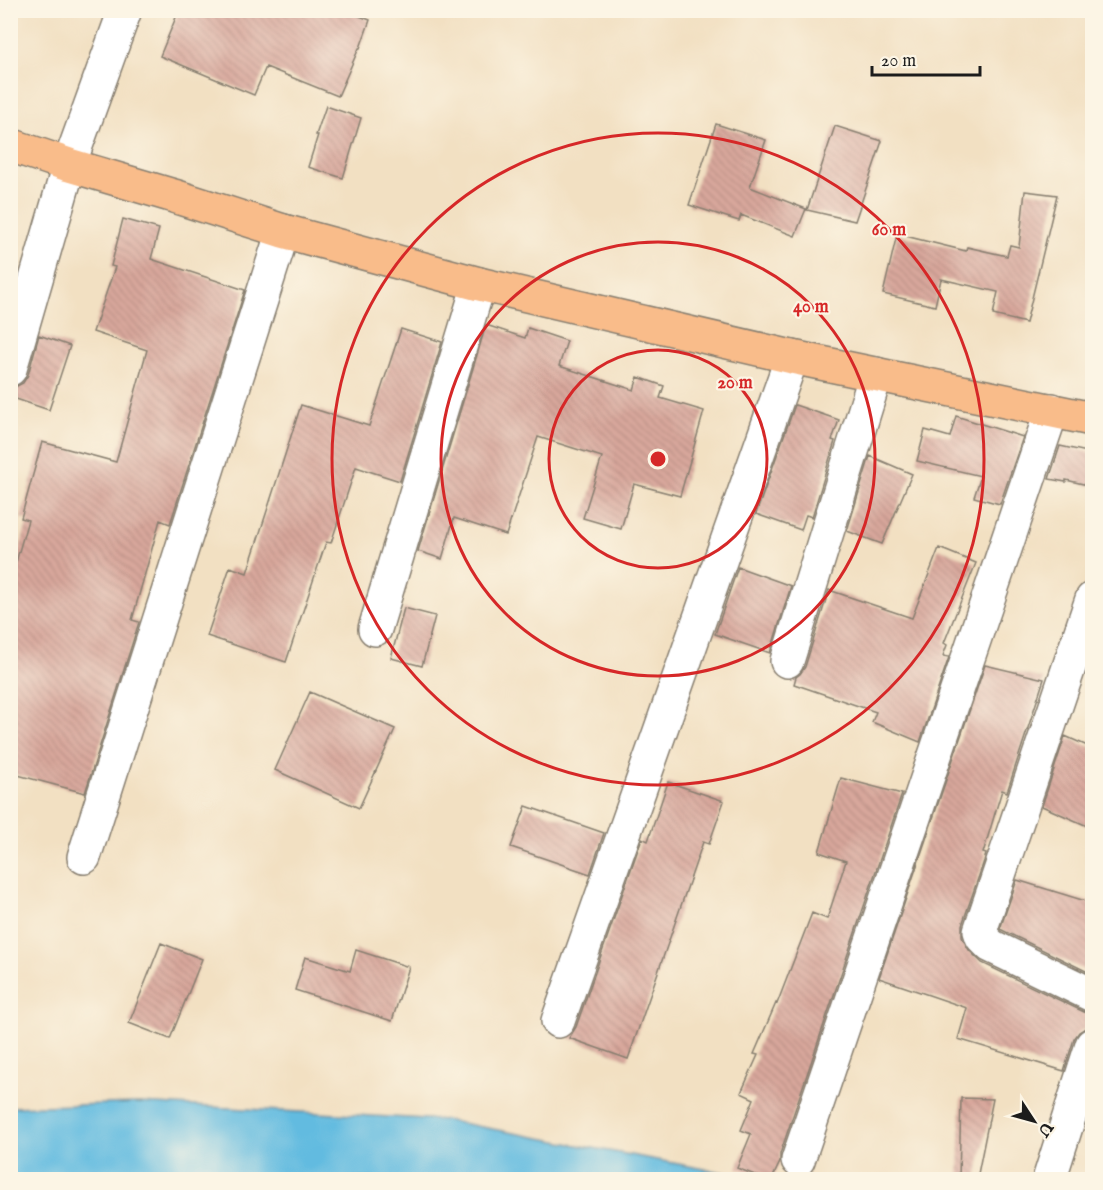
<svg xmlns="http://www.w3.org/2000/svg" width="1103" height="1190" font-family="'IM FELL English',serif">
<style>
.water{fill:#62bbe0;stroke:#3f6c7e;stroke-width:1.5}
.building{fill:url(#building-back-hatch)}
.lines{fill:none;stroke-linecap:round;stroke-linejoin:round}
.minor-casing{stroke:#877e6f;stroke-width:36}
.major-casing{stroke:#877e6f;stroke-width:36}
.minor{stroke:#fff;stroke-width:33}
.major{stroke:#f9bc8a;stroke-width:33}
.ring{fill:none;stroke:#d62828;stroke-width:3}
.centre{fill:#d62828;stroke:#fcf5e5;stroke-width:3}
.ring-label{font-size:18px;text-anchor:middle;font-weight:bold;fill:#d62828;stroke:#fcf5e5;stroke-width:4.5;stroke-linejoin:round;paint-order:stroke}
</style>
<defs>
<pattern id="building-back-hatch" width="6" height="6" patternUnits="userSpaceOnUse" patternTransform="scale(1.5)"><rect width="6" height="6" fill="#d8a79b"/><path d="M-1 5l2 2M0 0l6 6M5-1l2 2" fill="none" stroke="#b98f85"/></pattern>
</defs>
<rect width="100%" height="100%" fill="#fcf5e5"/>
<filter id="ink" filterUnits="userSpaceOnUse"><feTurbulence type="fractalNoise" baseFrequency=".0167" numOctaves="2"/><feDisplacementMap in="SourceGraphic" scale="12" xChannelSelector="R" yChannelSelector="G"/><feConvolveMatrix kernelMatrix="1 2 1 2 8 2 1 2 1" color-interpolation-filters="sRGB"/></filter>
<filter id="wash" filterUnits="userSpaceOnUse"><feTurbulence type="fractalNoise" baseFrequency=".008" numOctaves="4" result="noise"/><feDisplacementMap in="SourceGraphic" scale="24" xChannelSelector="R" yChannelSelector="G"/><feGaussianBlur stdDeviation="1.35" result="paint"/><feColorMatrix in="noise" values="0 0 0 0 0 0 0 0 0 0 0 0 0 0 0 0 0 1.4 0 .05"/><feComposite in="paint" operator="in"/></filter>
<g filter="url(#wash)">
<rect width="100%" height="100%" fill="#f2e0c2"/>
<!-- water -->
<path class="water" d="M139 1103 445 1120 758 1179H11V1107Z"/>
<g id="blocks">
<!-- building -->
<path class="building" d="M179 10H344L370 20 360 48H359L338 96 266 67 254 95 160 56Z
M326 106 361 118 343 178 308 167 318 135H316Z
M716 124 766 140 750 187 806 209 795 236 741 215 739 221 689 205Z
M835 126 882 141 855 221 807 210Z
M1025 191 1057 195 1026 323 993 315 998 292 941 279 935 306 883 294 897 234 966 251 967 247 1007 256 1010 245 1019 247Z
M123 219 159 229 151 259 245 290 170 524 160 520 132 620 139 622 85 793 10 773V583L28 520 21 518 42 442 116 462 147 350 93 332 115 267 111 266Z
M486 325 525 338 528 328 567 341 559 366 634 390 638 377 664 386 660 398 704 411 680 496 634 484 621 529 583 518 602 457 538 437 506 535 454 518 442 559 418 551Z
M401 329 442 342 400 481 356 467 331 543 326 542 286 662 207 636 230 567 247 573 301 405 369 426Z
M39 335 70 346 49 410 10 397V387H15L23 383 28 375Z
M795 405 839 420 832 440 835 441 812 517 806 515 801 530 756 514Z
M956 416 1023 437 1000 504 974 497 981 476 917 461 925 430 950 437Z
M1060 446 1092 453V486L1066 480V482L1049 479Z
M870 456 912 474 882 544 847 531Z
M939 548 976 563 944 643 947 645 943 656 949 657 920 742 872 722 876 712 794 684 796 677 800 674 805 667 829 590 912 618Z
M738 567 791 586 770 653 715 634Z
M404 608 435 616 422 666 391 658Z
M985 665 1044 679 1007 792 1002 790 983 853 986 854 984 861 962 925V937L969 950 982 963 1084 1012 1092 1014V1027H1087L1079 1032 1074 1039 1064 1071 958 1039 967 1008 879 978Z
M310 692 395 729 359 808 275 770Z
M1065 736 1092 748V828L1042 806Z
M841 778 902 794 780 1154V1162L772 1179H765L737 1168 751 1134 741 1130 754 1099 741 1093 758 1055 754 1054 776 1003 777 1004 812 913 827 919 846 861 819 852Z
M668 782 724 801 709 844 703 842 628 1059 569 1038 576 1027 642 838 648 841Z
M526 806 604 833 590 874 511 847Z
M1017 880 1092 903V974L1000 929Z
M161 943 202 959 170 1039 129 1023Z
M356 950 409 967 392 1021 295 990 305 957 350 971Z
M961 1098 993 1099 977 1179H959Z"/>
</g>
</g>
<g filter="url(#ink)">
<use href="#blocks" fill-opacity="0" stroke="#877e6f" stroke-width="1.5"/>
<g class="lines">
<!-- minor casing -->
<g class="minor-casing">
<path id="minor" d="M10 369 69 165 125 10
M1092 599 980 931 982 937 991 946 1092 995
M375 629 479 284
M787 661 876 374
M84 857 283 231
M558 1021 792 357
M798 1160 1052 410
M1049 1180 1092 1045"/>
</g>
<!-- major casing -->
<g class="major-casing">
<path id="major" d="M10 145 69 165 174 196 283 231 479 284 792 357 1092 419"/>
</g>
<!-- minor -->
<use href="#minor" class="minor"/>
<!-- major -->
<use href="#major" class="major"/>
</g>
</g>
<!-- distance rings -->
<g class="ring">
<circle cx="658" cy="459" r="109"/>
<circle cx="658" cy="459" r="217"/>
<circle cx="658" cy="459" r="326"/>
</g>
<circle cx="658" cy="459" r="9" class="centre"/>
<g class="ring-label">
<text x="889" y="235">60 m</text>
<text x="811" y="312">40 m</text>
<text x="735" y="388">20 m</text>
</g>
<!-- margin -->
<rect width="1103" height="1190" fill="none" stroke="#fcf5e5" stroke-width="36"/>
<!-- north arrow -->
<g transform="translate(1034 1121) rotate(126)" stroke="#fcf5e5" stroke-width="4.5" paint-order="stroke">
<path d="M0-4.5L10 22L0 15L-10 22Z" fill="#1c1c1c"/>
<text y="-9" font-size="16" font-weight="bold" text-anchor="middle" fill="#1c1c1c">U</text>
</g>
<!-- scale -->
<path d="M872 66v9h108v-9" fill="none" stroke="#1c1c1c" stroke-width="3"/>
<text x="881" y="66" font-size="18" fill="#1c1c1c" stroke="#fcf5e5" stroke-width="4.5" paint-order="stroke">20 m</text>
</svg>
